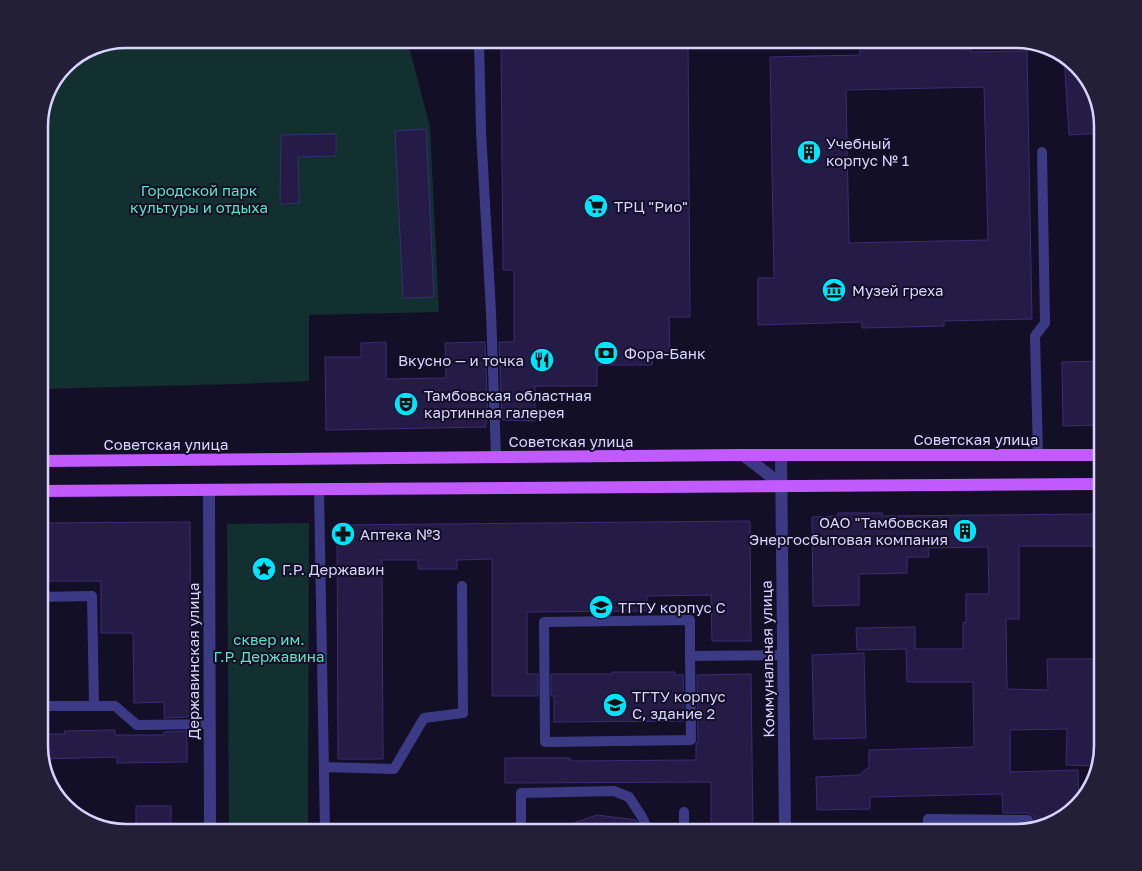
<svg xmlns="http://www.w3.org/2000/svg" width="1142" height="871" font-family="'Golos Text',sans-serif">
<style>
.green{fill:#12302f}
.building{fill:#241b47;stroke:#3b2d73;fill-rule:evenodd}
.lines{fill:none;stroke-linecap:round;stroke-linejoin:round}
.lane{stroke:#3d3a85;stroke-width:10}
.street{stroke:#3d3a85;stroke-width:12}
.primary{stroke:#c25bff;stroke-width:12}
.labels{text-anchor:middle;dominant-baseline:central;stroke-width:4;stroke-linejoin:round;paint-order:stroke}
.poi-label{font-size:15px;fill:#d9d4ff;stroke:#130f26;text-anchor:start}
.park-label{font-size:15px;fill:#5fe0c0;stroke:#130f26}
.street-label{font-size:15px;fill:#d9d4ff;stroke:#130f26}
.rim{fill:none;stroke:#d9d4ff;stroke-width:2.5}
</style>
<rect width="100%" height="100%" fill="#130f26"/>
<!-- green -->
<path class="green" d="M125 39H407L430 127 439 312 309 315V381L238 384 39 389V119L48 87 68 60Z
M309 523 308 832H229L227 524Z"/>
<!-- building -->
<path class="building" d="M501 39H688L690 317H669L670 356 653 357 652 365H597V386H535V421L502 420 499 342H514V270H503Z
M971 42V52L1027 51 1032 319 944 321V326L862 328V322L758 325V278H774L770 57 860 55V44ZM984 87 988 240 849 243 846 90Z
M1064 55 1070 57 1094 87 1103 125V133L1069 135Z
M426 129 434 297 403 298 395 131Z
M336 134V156L298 157 299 203 280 204 281 135Z
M386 342V379L446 378 445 343 485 342 488 420H486V427L326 430 325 357H361V343Z
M1103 361V425L1063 426 1062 362Z
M838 513H882V516L1103 514V546H1019V619H1006L1007 689 1048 690 1047 659H1094L1095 742H1103L1097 766 1066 765 1067 729 1010 730V772L1078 770 1079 804 1055 823 1017 832H1004L1003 827H1028L1034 824 1035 820 1034 816 1029 813H1003L1002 794 870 797V809L817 810 816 777 859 775 869 767V750L974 747 973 682H907L906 649 857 650 856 628 915 627V649H963V622L966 623V594H989L988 547 928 548 929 557H907V573L859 574V605L813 606 812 517 837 516Z
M750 521 751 641H712L711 595 647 596V611L527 612V674H538V696H492V559L457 560V569H418V560H382L383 759H338L337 525Z
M190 522 191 716H187V717L164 718V702L134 703 133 633H101V581H39V523Z
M864 653 866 738 814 739 812 655Z
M612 672H675V675H683L684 721 554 722V696H551V674H612Z
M751 674 753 832H711V782L505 783V758H570L571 761 696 760V745L698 740 697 675Z
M115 730V735H164V732L187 731V762L117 763V757L41 759 39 751V734H65L64 731Z
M136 806H171V832H136Z
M597 815 636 820 642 832H557L556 829Z"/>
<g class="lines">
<!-- lane -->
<path class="lane" d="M479 39 481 131 491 312 496 457
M1038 455 1035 336 1045 323 1042 152
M319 489 325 831H521
M39 597 92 596 94 705
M690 656 691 740 545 742 544 622 690 620V656L783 655
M39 706H115L137 725 210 724
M324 767 394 769 424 718 463 713 462 586
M684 812V832
M521 832V793L614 791 629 797 642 817 649 832
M928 832V819L1028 820"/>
<!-- street -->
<path class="street" d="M743 455 782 485
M781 455 785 832
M209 490 210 832"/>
<!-- primary -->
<path class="primary" d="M39 461 743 455H1103
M39 491 1103 484"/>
</g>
<!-- icons -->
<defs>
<g id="building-disc" transform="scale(1.25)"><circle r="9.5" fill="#00e5ff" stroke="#130f26"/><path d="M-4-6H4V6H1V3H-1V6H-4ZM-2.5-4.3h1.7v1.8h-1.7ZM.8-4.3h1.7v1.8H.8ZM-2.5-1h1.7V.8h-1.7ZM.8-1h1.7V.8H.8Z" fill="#111"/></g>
<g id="supermarket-disc" transform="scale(1.25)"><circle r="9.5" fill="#00e5ff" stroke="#130f26"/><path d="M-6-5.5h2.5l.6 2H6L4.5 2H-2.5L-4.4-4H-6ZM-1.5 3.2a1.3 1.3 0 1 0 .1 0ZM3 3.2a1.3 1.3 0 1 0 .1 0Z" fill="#111"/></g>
<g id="museum-disc" transform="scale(1.25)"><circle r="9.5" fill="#00e5ff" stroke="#130f26"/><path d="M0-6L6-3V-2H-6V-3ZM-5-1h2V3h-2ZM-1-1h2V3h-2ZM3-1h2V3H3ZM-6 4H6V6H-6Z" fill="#111"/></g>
<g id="bank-disc" transform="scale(1.25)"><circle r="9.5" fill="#00e5ff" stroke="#130f26"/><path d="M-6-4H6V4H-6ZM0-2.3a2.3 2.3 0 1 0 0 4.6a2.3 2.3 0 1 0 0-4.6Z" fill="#111"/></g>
<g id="restaurant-disc" transform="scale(1.25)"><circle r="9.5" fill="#00e5ff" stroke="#130f26"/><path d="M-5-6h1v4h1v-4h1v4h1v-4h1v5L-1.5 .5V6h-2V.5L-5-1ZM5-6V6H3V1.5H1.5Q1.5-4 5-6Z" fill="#111"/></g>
<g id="theatre-disc" transform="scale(1.25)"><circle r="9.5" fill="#00e5ff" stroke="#130f26"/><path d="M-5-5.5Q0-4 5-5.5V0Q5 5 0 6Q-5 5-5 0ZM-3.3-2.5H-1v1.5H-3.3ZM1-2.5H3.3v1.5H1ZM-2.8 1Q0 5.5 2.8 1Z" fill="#111"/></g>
<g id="pharmacy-disc" transform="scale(1.25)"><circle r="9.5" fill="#00e5ff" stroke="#130f26"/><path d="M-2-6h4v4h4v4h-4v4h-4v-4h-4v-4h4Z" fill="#111"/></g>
<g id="sight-disc" transform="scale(1.25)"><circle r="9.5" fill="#00e5ff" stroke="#130f26"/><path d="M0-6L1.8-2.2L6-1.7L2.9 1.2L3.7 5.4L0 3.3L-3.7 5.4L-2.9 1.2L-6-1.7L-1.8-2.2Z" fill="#111"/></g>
<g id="university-disc" transform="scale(1.25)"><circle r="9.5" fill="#00e5ff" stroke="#130f26"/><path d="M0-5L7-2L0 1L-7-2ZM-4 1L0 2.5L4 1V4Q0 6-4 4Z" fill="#111"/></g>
</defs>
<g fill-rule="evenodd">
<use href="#building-disc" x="809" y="152"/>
<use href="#supermarket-disc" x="596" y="206"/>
<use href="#museum-disc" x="834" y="290"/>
<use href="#bank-disc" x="606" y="353"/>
<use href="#restaurant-disc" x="542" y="360"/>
<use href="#theatre-disc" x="406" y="404"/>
<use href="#building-disc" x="965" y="531"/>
<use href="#pharmacy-disc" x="343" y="534"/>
<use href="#sight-disc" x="264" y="569"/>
<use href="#university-disc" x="601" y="607"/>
<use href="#university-disc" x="615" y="705"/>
</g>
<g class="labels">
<!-- poi labels -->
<g class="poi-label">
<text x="826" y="143">Учебный<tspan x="826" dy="17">корпус № 1</tspan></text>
<text x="614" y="206">ТРЦ "Рио"</text>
<text x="852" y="290">Музей греха</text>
<text x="624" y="353">Фора-Банк</text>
<text x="524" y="360" text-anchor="end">Вкусно — и точка</text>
<text x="424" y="395">Тамбовская областная<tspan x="424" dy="17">картинная галерея</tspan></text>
<text x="948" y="522" text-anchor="end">ОАО "Тамбовская<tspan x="948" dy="17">Энергосбытовая компания</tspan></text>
<text x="360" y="534">Аптека №3</text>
<text x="282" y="569">Г.Р. Державин</text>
<text x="618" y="607">ТГТУ корпус С</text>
<text x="632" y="696">ТГТУ корпус<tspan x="632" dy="17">С, здание 2</tspan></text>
</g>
<!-- park labels -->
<g class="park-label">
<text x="199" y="190">Городской парк<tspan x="199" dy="17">культуры и отдыха</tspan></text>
<text x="269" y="639">сквер им.<tspan x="269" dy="17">Г.Р. Державина</tspan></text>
</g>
<!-- street labels -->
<g class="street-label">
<text x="976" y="439">Советская улица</text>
<text x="571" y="441">Советская улица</text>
<text x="166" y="444">Советская улица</text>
<text transform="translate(767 659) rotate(-91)">Коммунальная улица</text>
<text transform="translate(193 661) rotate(-90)">Державинская улица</text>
</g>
</g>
<!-- crop -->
<path d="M0 0H1142V871H0ZM126 48H1016A78 78 0 0 1 1094 126V746A78 78 0 0 1 1016 824H126A78 78 0 0 1 48 746V126A78 78 0 0 1 126 48Z" fill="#231f37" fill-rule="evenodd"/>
<path class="rim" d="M126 48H1016A78 78 0 0 1 1094 126V746A78 78 0 0 1 1016 824H126A78 78 0 0 1 48 746V126A78 78 0 0 1 126 48Z"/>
</svg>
